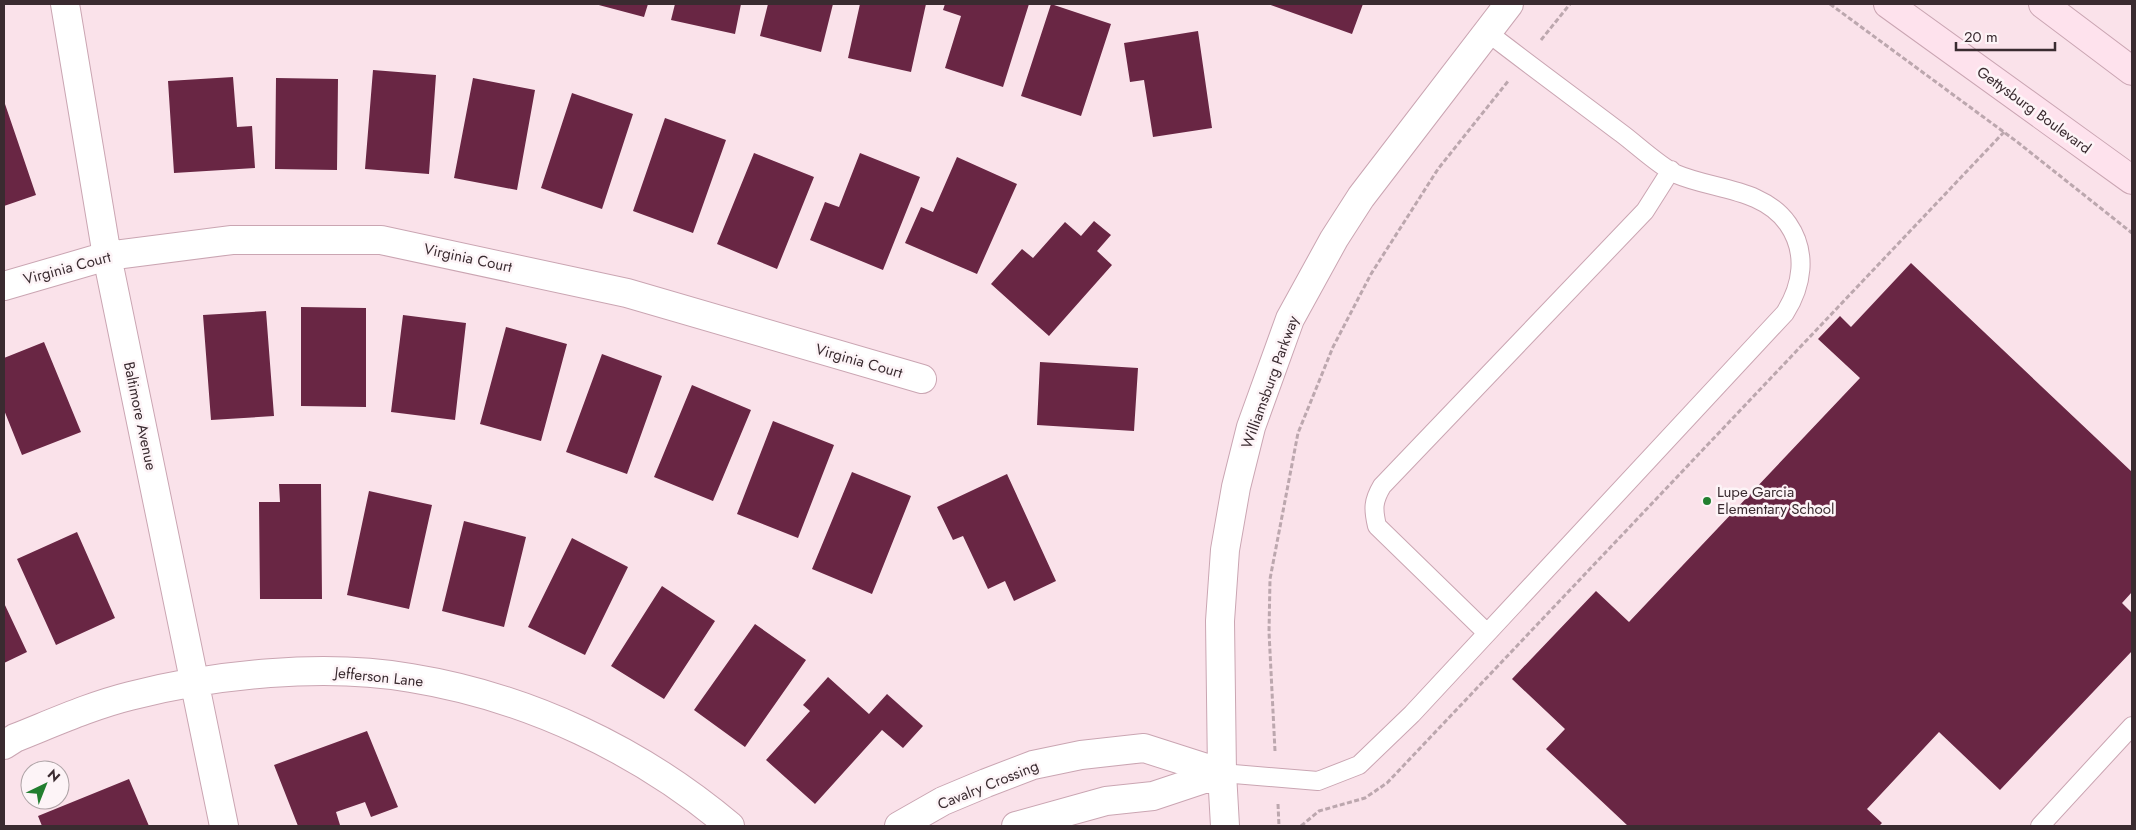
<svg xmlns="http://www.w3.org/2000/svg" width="2136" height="830" font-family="Jost,sans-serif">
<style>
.building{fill:#692644}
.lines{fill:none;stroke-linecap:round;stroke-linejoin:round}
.lane-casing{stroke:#caa5b2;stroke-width:20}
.street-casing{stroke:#caa5b2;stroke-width:30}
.secondary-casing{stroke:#caa5b2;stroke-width:30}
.path{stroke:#bca7ae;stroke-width:3;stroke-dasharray:5 2.5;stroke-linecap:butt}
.lane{stroke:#fff;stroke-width:18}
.street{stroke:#fff;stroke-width:28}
.secondary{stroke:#fee2ed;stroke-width:28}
.poi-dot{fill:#227e2f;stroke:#fdf4f7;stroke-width:2}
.labels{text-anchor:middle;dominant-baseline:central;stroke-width:5;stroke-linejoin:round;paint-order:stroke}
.street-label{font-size:15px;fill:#3a2b30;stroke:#fdf4f7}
.poi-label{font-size:15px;fill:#3a2b30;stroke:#fdf4f7;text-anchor:start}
</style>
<rect width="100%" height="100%" fill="#fae2ea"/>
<!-- building -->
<path class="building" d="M595 4H648L644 17Z
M675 4H741L735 34 671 20Z
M768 4H833L821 52 760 36Z
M860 4H926L911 72 848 58Z
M945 4H1029L1003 87 945 68 961 16 943 10Z
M1051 4 1111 24 1081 116 1021 96Z
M1268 4H1363L1352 34Z
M1198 31 1212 128 1153 137 1144 80 1130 82 1124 43Z
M373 70 436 75 429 174 365 169Z
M233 77 237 127 252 126 255 168 174 173 168 81Z
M276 78 338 79 337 170 275 169Z
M473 78 535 90 517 190 454 178Z
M572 93 633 114 602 209 541 188Z
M4 104H5L36 195 4 206Z
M665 118 726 140 693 233 633 211Z
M754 153 814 177 777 269 717 244Z
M860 153 920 177 883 270 810 240 825 202 839 207Z
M957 157 1017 184 977 274 905 243 921 207 933 212Z
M1094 221 1111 235 1097 251 1112 265 1049 336 991 284 1022 249 1033 258 1065 222 1081 236Z
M1911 263 2132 472V592L2122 603 2132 613V651L2000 790 1939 732 1867 809 1882 823 1879 826H1628L1546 749 1565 729 1512 679 1596 591 1629 622 1860 378 1818 339 1840 316 1851 327Z
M301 307 366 308V407L301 406Z
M266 311 274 416 211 420 203 315Z
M403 315 466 323 455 420 391 412Z
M506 327 567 344 541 441 480 424Z
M44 342 81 432 22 455 4 410V358Z
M602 354 662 376 627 474 566 452Z
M1040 362 1138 368 1134 431 1037 425Z
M692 385 751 410 713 501 654 477Z
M773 421 834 445 798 538 737 514Z
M852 472 911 496 872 594 812 569Z
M1007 474 1056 581 1014 601 1005 581 988 589 963 536 953 540 937 507Z
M279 484H321L322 599H260L259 502H280Z
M369 491 432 505 409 609 347 595Z
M464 521 526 537 504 627 442 611Z
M77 532 115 618 56 645 17 559Z
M572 538 628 567 585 655 528 627Z
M662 586 715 621 664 699 611 666Z
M4 603 27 652 4 663Z
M755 624 806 660 745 747 694 710Z
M828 677 869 714 887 694 923 726 903 748 882 730 815 804 766 760 810 711 803 705Z
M367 731 398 807 371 817 365 802 336 812 340 825 336 826H298L274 765Z
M129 779 149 826H42L38 816Z"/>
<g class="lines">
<!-- lane casing -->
<g class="lane-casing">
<path id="lane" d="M1487 633 1377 526C1373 509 1373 501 1382 486L1645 211 1671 170
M1222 773 1318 781 1359 765 1412 714 1785 313C1802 286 1808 253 1788 224 1763 188 1713 190 1676 174 1659 166 1636 144 1621 133 1576 99 1531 66 1487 32
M2040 826 2132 726"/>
</g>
<!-- street casing -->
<g class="street-casing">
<path id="street" d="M65 4 107 256 224 826
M4 286 107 256 232 240H381L627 293 922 379
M4 745 15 738C53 723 90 706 130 696 215 674 324 663 411 678 528 697 640 750 730 826
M899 826 943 801 986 783 1033 765 1081 755 1144 748 1222 773
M1016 826 1106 801 1153 796 1222 773
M1225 826 1222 773 1220 621 1225 550 1236 487 1251 427 1290 319 1334 239 1361 197 1509 4"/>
</g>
<!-- secondary casing -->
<g class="secondary-casing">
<path id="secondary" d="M1888 4 2132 180
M2043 4 2132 71"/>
</g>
<!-- path -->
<path class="path" d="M1830 4 2016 141 2132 233
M1541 40 1570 4
M1275 751 1269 632 1270 579 1298 433 1333 347 1371 274 1438 169 1509 80
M1278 804 1279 826
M1301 826 1319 811 1365 798 1387 783 2004 132"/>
<!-- lane -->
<use href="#lane" class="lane"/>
<!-- street -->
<use href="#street" class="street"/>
<!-- secondary -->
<use href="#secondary" class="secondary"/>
</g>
<!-- markers -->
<circle class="poi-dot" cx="1707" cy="501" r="5"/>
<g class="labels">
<!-- street labels -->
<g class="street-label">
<text transform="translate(2034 110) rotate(36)">Gettysburg Boulevard</text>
<text transform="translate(468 258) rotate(12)">Virginia Court</text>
<text transform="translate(67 268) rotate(-15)">Virginia Court</text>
<text transform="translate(859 361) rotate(16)">Virginia Court</text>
<text transform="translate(1270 382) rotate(-70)">Williamsburg Parkway</text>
<text transform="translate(140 416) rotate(78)">Baltimore Avenue</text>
<text transform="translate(379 677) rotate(6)">Jefferson Lane</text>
<text transform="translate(988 785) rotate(-22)">Cavalry Crossing</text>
</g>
<!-- poi labels -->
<g class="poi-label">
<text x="1717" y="492">Lupe Garcia<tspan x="1717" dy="17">Elementary School</tspan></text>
</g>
</g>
<!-- border -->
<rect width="2136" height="830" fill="none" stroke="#3a2b30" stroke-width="10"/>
<!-- north arrow -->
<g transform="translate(45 785) rotate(43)"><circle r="24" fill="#fdf4f7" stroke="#afa4a7"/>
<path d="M0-4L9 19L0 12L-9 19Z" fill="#227e2f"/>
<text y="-8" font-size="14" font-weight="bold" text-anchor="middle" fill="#3a2b30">N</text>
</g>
<!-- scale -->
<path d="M1956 42v8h99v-8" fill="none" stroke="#3a2b30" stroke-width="2.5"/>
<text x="1964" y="42" font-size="15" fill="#3a2b30" stroke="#fdf4f7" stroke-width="4" paint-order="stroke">20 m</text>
</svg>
